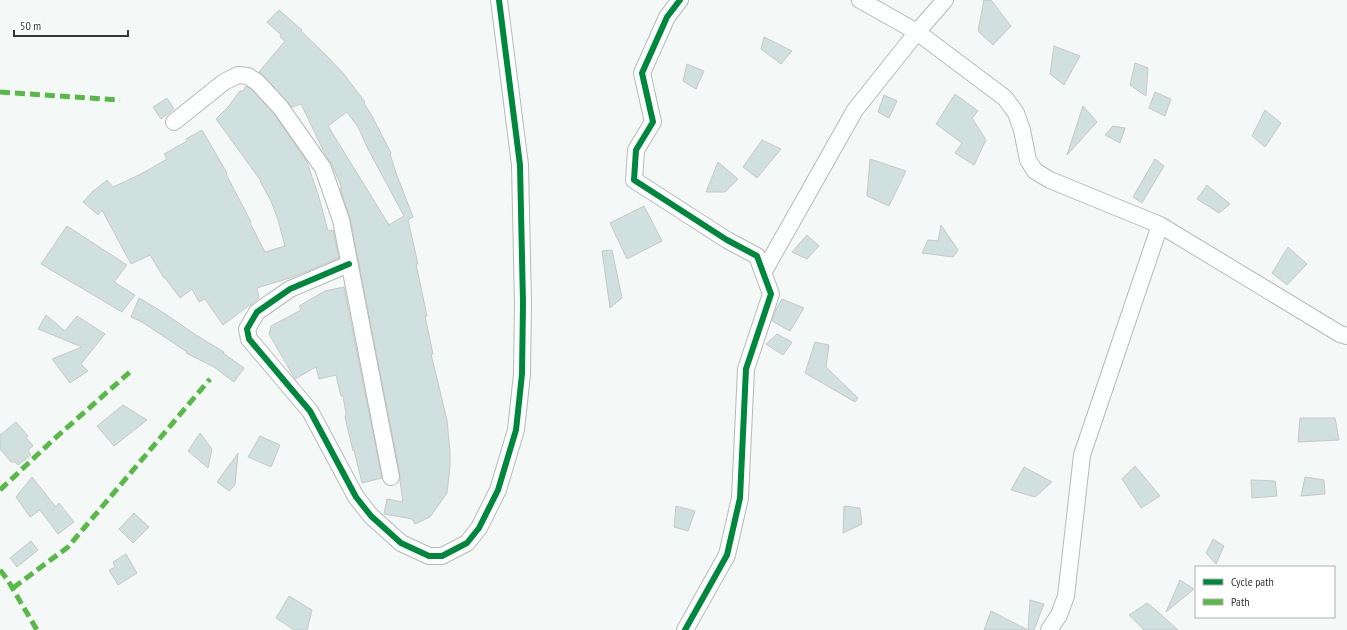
<svg xmlns="http://www.w3.org/2000/svg" width="1347" height="630" font-family="'PT Sans Narrow',sans-serif">
<style>
.building{fill:#cfe0df;stroke:#c6c9c8;fill-rule:evenodd}
.lines{fill:none;stroke-linecap:round;stroke-linejoin:round}
.street-casing{stroke:#b6bab9;stroke-width:18}
.street{stroke:#fdfefe;stroke-width:16}
.quiet{stroke:#58b947;stroke-width:5;stroke-dasharray:10 5;stroke-linecap:butt}
.cycleway-casing{stroke:#fff;stroke-width:8}
.cycleway{stroke:#00873e;stroke-width:6}
</style>
<rect width="100%" height="100%" fill="#f4f9f7"/>
<!-- building -->
<path class="building" d="M984 0H991L1011 26 993 45 978 31Z
M279 10 302 30 301 31 327 56 343 73 365 102 364 103 372 116 391 153 390 154 396 173 413 217 408 220 418 264H416L427 316H425L433 354H431L447 420 450 451V467L447 493 430 517 415 524 412 519 384 514 387 499 403 502 400 481V475L350 218 340 188H342L332 165 326 156 301 104 292 107 264 76 259 72 285 41 280 37 281 35 267 22ZM347 112 358 127 368 149 404 216 389 225 328 126Z
M764 37 792 51 781 64 761 49Z
M1054 46 1080 56 1064 85 1050 74Z
M1135 63 1148 68 1146 96 1130 85Z
M687 64 704 71 696 89 683 81Z
M246 86 251 89 274 114 307 162 318 194 328 231 333 230 339 258 293 277 257 288 259 298 223 325 205 299 199 302 192 289 180 298 165 278H164L150 255 131 264 102 210 98 215 83 202 92 192 107 180 113 187 141 174 167 159 164 154 187 141 186 139 202 130 227 173 226 174 251 222 250 223 265 252 285 246 278 220 271 201 260 181H261L216 119 228 107 240 91H243Z
M1155 92 1171 99 1165 116 1149 108Z
M955 94 978 111 972 118 986 140 974 165 955 153 962 143 936 124Z
M884 95 897 101 889 118 878 112Z
M167 98 174 109 161 119 153 107Z
M1083 106 1097 122 1067 155Z
M1265 110 1281 123 1265 147 1252 136Z
M1113 126 1125 128 1120 143 1105 135Z
M762 140 781 149 757 178 743 167Z
M870 159 906 171 889 206 867 196Z
M1155 159 1164 166 1142 203 1133 197Z
M718 162 738 179 725 192H706Z
M1207 185 1230 204 1219 213 1197 199Z
M644 206 662 241 627 259 610 223Z
M941 225 958 250 953 257 922 253 928 240 938 241Z
M67 226 127 265 114 282 135 295 122 312 41 264Z
M807 235 819 246 807 259 792 252Z
M1288 247 1307 264 1287 285 1272 273Z
M612 250 622 298 610 308 602 251Z
M344 287 382 478 362 483 354 450 353 451 345 417 346 414 343 396H341L336 375 319 379 316 367 295 379 269 334 271 326 301 310 299 306 325 291Z
M139 298 161 311 196 335 224 352 223 353 244 368 234 382 214 367 186 353 187 352 142 322 131 317Z
M782 299 804 308 790 331 772 321 776 309Z
M46 315 65 331 77 316 105 334 81 364 88 371 70 383 52 359 82 347 38 329Z
M777 334 792 342 783 355 766 344Z
M815 342 829 345 826 367 858 398 855 402 805 373Z
M123 405 147 420 114 446 97 426Z
M1300 418H1335L1339 440 1298 442Z
M16 422 28 436 26 437 33 446 28 450 31 455 18 465 15 462H11L0 449V435Z
M200 433 212 449 208 468 188 451Z
M260 436 280 445 271 467 248 457Z
M238 453 235 485 229 491 217 482Z
M1135 466 1160 496 1141 508 1122 479Z
M1024 467 1052 482 1035 497 1011 490Z
M32 477 56 507 59 503 74 522 58 534 40 510 30 517 16 497Z
M1305 477 1324 480 1325 494 1301 496Z
M1251 480 1275 481 1277 496 1252 498Z
M676 506 695 511 688 531 674 527Z
M844 506 860 508 862 524 843 533Z
M134 513 149 527 133 543 119 529Z
M1213 539 1224 546 1216 564 1206 553Z
M31 541 38 550 17 567 10 558Z
M126 554 137 573 118 585 109 570 115 567 113 562Z
M1180 580 1194 589 1166 612Z
M289 596 312 610 307 630H294L276 618Z
M1030 600 1044 604 1034 630H984L991 611 1028 630Z
M1147 603 1157 611 1178 630H1144L1129 615Z"/>
<g class="lines">
<!-- street casing -->
<g class="street-casing">
<path id="street" d="M680 0 667 17 642 73 653 122 636 150 634 180 727 240 757 256 771 294 746 369 740 498 727 555 685 630
M860 0 917 32 1005 98 1016 113 1022 130 1028 160 1035 171 1050 180 1160 225 1340 334 1347 336
M174 122 224 82 238 75 248 76 257 82 281 108 323 168 341 220 391 477
M349 264 290 289 257 312 247 329 249 339 310 411 356 497 371 516 401 543 429 556H442L467 543 479 528 498 490 516 430 522 374 523 303 520 165 499 0
M763 273 855 110 917 32 945 0
M1049 630 1059 615 1066 596 1082 455 1160 225"/>
</g>
<!-- street -->
<use href="#street" class="street"/>
<!-- quiet -->
<path class="quiet" d="M0 92 120 100
M0 490 53 440 131 371
M0 570 7 579 37 630
M13 588 68 547 210 379"/>
<!-- cycleway casing -->
<g class="cycleway-casing">
<path id="cycleway" d="M680 0 667 17 642 73 653 122 636 150 634 180 727 240 757 256 771 294 746 369 740 498 727 555 685 630
M349 264 290 289 257 312 247 329 249 339 310 411 356 497 371 516 401 543 429 556H442L467 543 479 528 498 490 516 430 522 374 523 303 520 165 499 0"/>
</g>
<!-- cycleway -->
<use href="#cycleway" class="cycleway"/>
</g>
<!-- legend -->
<rect x="1195" y="566" width="140" height="52" fill="#ffffff" stroke="#adafae"/>
<rect x="1203" y="579" width="20" height="6" fill="#00873e" stroke="#adafae"/>
<text x="1231" y="586" font-size="12" fill="#333635">Cycle path</text>
<rect x="1203" y="599" width="20" height="6" fill="#58b947" stroke="#adafae"/>
<text x="1231" y="606" font-size="12" fill="#333635">Path</text>
<!-- scale -->
<path d="M14 30v6h114v-6" fill="none" stroke="#333635" stroke-width="2"/>
<text x="20" y="30" font-size="12" fill="#333635" stroke="#ffffff" stroke-width="3" paint-order="stroke">50 m</text>
</svg>
